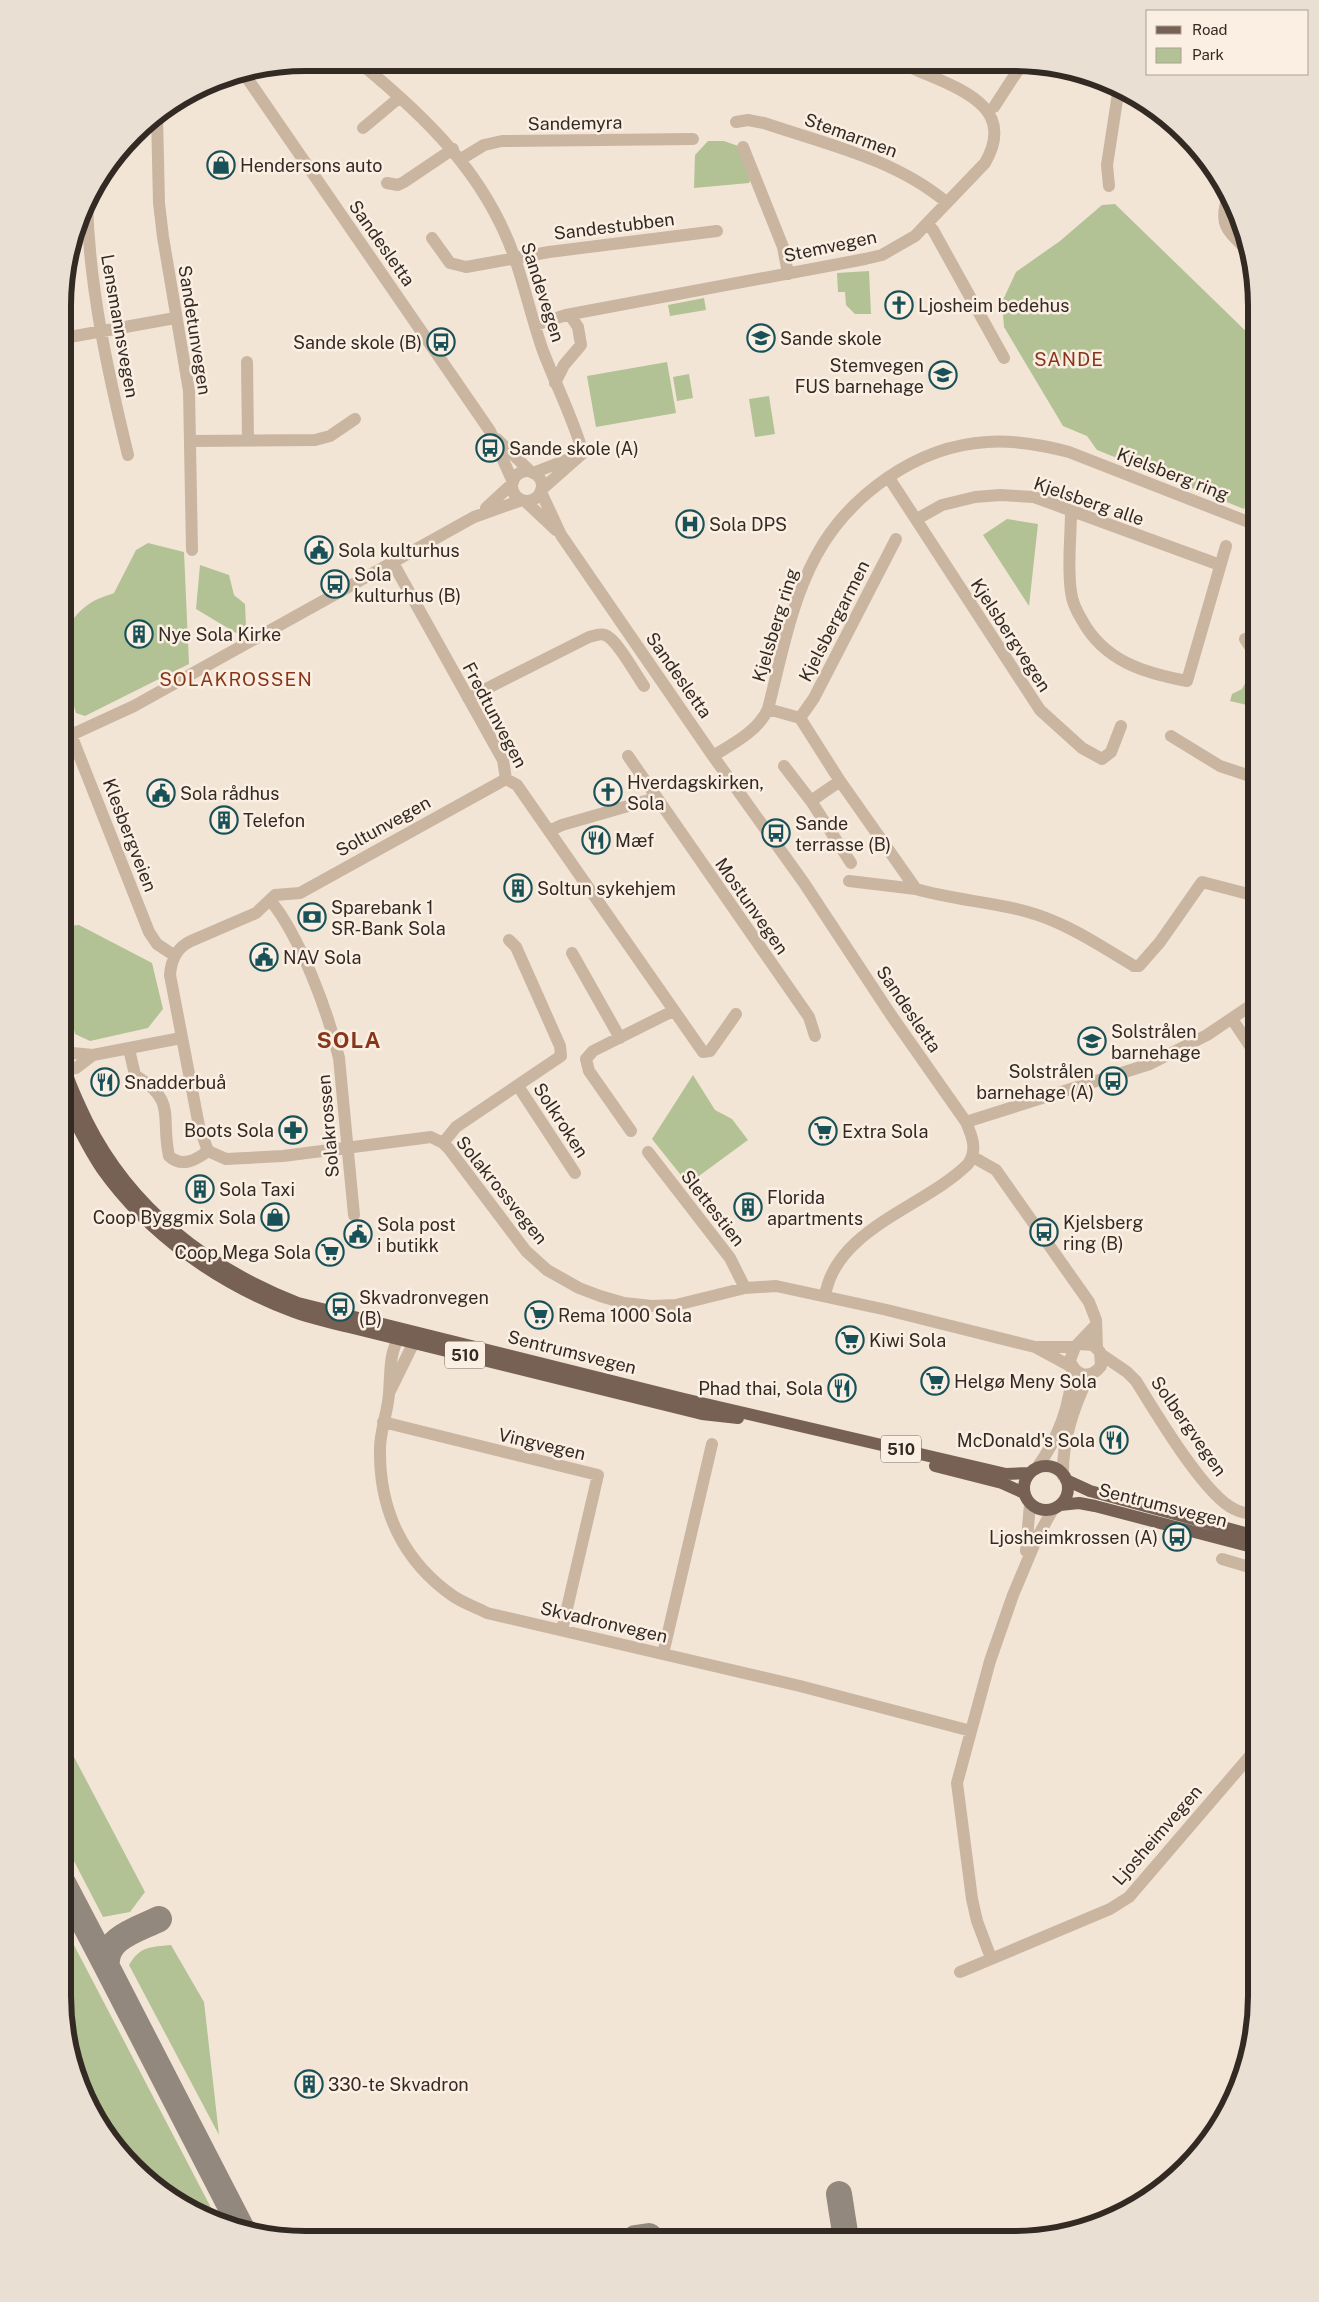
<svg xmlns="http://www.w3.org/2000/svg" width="1319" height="2302" font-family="'Public Sans',sans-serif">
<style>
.green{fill:#b2c295}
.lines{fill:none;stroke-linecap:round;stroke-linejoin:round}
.taxiway{stroke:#93887d;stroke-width:26}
.minor{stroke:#cab5a1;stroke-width:12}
.major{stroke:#776154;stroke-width:12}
.labels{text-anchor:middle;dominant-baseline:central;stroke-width:5;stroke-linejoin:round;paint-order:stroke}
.shield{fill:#faefe2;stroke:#6f655d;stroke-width:1}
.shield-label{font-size:16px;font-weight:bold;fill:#342a24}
.street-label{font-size:18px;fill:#342a24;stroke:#faefe2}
.poi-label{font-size:18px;fill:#342a24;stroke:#faefe2;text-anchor:start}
.neighbourhood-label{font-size:19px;letter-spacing:1px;fill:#883619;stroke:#faefe2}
.district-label{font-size:22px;font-weight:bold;letter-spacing:1px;fill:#883619;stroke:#faefe2}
.rim{fill:none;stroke:#342a24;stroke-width:6}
</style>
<rect width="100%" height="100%" fill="#f2e5d6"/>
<!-- green -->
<path class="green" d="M708 141H724L741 147 751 178 749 183 694 188 695 155Z
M1115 204 1256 341V475L1244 509 1097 450 1087 436 1063 426 1004 327 1002 302 1016 272 1060 241 1102 205Z
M869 271 871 314H855L846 305 845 292H838L837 273Z
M704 298 706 310 670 316 668 305Z
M667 362 676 413 596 427 587 376Z
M689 374 693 398 677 401 673 377Z
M769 396 775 434 755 437 749 399Z
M1007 519 1038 524 1029 606 983 535Z
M148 543 184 552 189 664 85 716 76 713C65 677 51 629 89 604 96 599 106 596 114 593L136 550Z
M200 565 229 575 234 595 245 604 246 627 236 633 196 609Z
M1256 661V681L1247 705 1230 701 1232 694 1242 689 1252 671 1250 667Z
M79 925 152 963 163 1009 148 1028 90 1041 75 1034 64 985V931L68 926Z
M693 1075 715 1110 732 1119 748 1140 688 1184 652 1139Z
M63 1736 145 1892 130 1912 103 1917 63 1840Z
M63 1924 219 2223 213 2221 146 2179 104 2131 76 2074 63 1995Z
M171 1945 204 2002 219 2135 129 1965C140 1946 151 1947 171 1945Z"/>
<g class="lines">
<!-- taxiway -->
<path class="taxiway" d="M63 1883 107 1967
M159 1919C137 1930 103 1938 107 1967L242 2229
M839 2194 846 2239
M635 2238 649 2236"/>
<!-- minor -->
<path class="minor" d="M360 63C426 117 485 174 514 256 525 287 532 320 543 351 556 385 573 418 583 453
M245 75 490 431 513 482
M994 107 1020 67
M157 116 159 203 163 237 189 391 192 550
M736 122 748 120 764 123C826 144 895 159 946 202
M363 128 400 97
M743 147 783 247 788 274
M461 159 484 145 502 141 693 139
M387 183 398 185 404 182 453 149
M1109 186 1107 165 1119 87
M1228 197C1218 225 1228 231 1247 250
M87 202C89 287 108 373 128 455
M927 224 933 230 1004 358
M432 238 450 263 466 267 549 252 717 231
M535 325 566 315 865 259 882 255 915 236 985 163C1020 102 949 86 908 66
M64 338 175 318
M247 362 248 440
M555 383 564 365 581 345 578 327 570 315H566
M497 439 531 472
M190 441 315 440 330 436 355 419
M512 486a15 15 0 1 1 30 0a15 15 0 1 1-30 0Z
M533 473 574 457
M889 478 1040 710 1082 748 1102 759 1111 752 1121 726
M541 490 583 453
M541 492 561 535 713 756 804 883 891 1015 966 1122C972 1136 978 1150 968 1164 925 1207 836 1228 825 1296
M525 501 556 530
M486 508 512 484
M1071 511C1071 538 1067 565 1071 592 1072 601 1077 612 1082 620 1104 661 1144 673 1187 681L1226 546
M917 519 942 505 975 497 1000 495 1034 497 1220 565
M393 563 503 760 506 779
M1245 639 1256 656
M468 698 589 637C593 636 600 633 605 635 617 639 636 675 644 686
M768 709 800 718 840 781 916 889C960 902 1008 902 1051 920 1081 932 1107 950 1134 966H1139L1160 942 1202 882 1256 896
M64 717 149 932 157 944 175 956
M800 718 814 698 896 539
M71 735 134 706 474 517 522 500
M1171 736 1220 766 1256 778
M628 756 809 1017 815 1036
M713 756C734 743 758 731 768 709 781 658 791 602 816 556 849 495 917 446 987 442 1015 440 1042 445 1069 452L1256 525
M784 766 811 801 851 863
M506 779 517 785 526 798 703 1052 710 1051 736 1014
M811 801 840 781
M549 831 562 825 656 798
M849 881 916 889
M270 900C300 936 328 1012 339 1058L354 1215
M572 953 620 1038
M1232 1019 1256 1055
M129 1049 135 1075C178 1102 160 1115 169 1156 182 1168 196 1160 208 1151
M64 1055 72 1053 93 1055 181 1038
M64 1071 76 1068 93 1055
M518 1086 575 1173
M966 1122 1150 1064 1207 1035 1256 1002
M631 1131 589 1071 586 1059 593 1051 673 1011
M443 1143 456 1127 561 1056 560 1046 516 947 509 940
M208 1151 226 1159 283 1156 431 1137 443 1143 449 1149 526 1251 547 1270 579 1288 600 1296 624 1303 652 1306 676 1305 745 1288 776 1286 887 1310 1035 1347 1072 1367
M208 1151 199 1126 170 975C171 961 177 947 191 941L256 913 275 895 300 893 506 779
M648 1152 730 1258 745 1288
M973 1157 996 1170 1089 1302 1096 1320 1097 1347
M1080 1344 1093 1345 1100 1352 1101 1366C1090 1380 1075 1376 1070 1360L1075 1347 1096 1325
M1038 1347H1075
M1102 1355 1127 1372 1136 1381C1154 1410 1204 1495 1234 1509 1240 1512 1249 1514 1256 1514
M389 1393 414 1342 406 1330C388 1345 391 1371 389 1393 388 1412 380 1430 380 1449 379 1510 403 1561 453 1596 463 1603 476 1607 487 1613L800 1686 971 1731
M383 1422 598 1475 562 1630
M1036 1469C1058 1439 1071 1404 1072 1368
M1063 1476C1062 1440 1074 1407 1089 1375
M1026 1551 1030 1504
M1222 1559 1256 1569
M663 1654 712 1444
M991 1958 977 1921 972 1899 957 1783 990 1661 1013 1595 1037 1538 1053 1509
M960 1972 1110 1909 1129 1897 1256 1749"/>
<!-- major -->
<path class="major" d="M64 1065C69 1084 78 1102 87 1121 131 1209 208 1268 298 1303L684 1399 1006 1474 1030 1473
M64 1099C76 1123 87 1147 102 1169 149 1235 219 1284 294 1312 312 1319 331 1322 349 1327L702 1414 738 1418
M935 1466 1002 1483 1024 1493
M1024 1488a22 22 0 1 1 44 0a22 22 0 1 1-44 0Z
M1066 1480 1090 1491 1256 1536
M1060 1505 1079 1503 1095 1506 1256 1548"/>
</g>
<!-- icons -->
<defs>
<g id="shop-ring" transform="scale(1.4375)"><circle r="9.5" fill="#faefe2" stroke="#185258" stroke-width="1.5"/><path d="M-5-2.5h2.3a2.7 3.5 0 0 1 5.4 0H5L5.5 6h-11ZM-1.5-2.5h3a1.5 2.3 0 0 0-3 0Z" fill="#185258"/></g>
<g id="church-ring" transform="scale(1.4375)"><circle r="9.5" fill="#faefe2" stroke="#185258" stroke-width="1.5"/><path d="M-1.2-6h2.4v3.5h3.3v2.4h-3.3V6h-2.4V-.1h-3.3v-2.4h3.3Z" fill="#185258"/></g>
<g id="school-ring" transform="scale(1.4375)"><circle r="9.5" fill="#faefe2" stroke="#185258" stroke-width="1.5"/><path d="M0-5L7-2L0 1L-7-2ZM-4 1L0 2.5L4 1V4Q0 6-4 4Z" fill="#185258"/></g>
<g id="bus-ring" transform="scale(1.4375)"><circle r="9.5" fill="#faefe2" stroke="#185258" stroke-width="1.5"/><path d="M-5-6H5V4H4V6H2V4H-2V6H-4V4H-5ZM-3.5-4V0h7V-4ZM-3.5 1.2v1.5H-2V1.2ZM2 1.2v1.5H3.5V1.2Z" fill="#185258"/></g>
<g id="hospital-ring" transform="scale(1.4375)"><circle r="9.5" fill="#faefe2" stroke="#185258" stroke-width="1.5"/><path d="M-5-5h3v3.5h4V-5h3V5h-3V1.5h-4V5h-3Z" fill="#185258"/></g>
<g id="civic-ring" transform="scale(1.4375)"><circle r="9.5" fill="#faefe2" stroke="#185258" stroke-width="1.5"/><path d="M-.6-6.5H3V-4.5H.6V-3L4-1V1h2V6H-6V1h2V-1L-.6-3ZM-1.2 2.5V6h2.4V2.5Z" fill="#185258"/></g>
<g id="building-ring" transform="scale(1.4375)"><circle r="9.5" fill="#faefe2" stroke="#185258" stroke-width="1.5"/><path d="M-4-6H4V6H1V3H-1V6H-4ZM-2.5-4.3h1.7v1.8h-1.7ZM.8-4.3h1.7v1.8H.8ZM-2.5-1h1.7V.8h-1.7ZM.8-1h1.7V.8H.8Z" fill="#185258"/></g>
<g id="restaurant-ring" transform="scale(1.4375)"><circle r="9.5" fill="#faefe2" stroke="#185258" stroke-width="1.5"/><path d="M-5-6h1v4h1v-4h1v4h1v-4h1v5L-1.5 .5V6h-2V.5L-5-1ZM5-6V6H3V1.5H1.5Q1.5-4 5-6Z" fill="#185258"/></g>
<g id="bank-ring" transform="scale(1.4375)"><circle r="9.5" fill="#faefe2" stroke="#185258" stroke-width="1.5"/><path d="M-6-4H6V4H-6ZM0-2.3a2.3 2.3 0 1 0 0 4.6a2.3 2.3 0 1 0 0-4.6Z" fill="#185258"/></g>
<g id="pharmacy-ring" transform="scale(1.4375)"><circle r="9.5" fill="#faefe2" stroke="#185258" stroke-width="1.5"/><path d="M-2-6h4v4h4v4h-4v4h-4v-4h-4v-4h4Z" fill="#185258"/></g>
<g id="supermarket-ring" transform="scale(1.4375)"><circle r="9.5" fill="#faefe2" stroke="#185258" stroke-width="1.5"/><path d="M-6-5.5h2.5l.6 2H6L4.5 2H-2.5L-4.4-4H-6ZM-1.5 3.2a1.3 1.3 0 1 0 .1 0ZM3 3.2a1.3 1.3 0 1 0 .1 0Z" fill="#185258"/></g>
</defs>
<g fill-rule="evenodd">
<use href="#shop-ring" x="221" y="165"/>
<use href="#church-ring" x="899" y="305"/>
<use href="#school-ring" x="761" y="338"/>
<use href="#bus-ring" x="441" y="342"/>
<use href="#school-ring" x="943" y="375"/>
<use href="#bus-ring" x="490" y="448"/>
<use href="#hospital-ring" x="690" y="524"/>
<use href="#civic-ring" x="319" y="550"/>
<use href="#bus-ring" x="335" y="584"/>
<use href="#building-ring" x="139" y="634"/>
<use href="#church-ring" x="608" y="792"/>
<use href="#civic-ring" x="161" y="793"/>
<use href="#building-ring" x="224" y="820"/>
<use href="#bus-ring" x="776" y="833"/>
<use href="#restaurant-ring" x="596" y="840"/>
<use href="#building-ring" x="518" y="888"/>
<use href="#bank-ring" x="312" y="917"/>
<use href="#civic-ring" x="264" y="957"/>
<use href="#school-ring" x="1092" y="1041"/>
<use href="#bus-ring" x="1113" y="1081"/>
<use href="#restaurant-ring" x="105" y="1082"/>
<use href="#pharmacy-ring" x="293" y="1130"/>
<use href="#supermarket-ring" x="823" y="1131"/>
<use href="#building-ring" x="200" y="1189"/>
<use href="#building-ring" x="748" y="1207"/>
<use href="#shop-ring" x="275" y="1217"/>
<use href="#bus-ring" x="1044" y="1232"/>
<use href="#civic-ring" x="358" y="1234"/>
<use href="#supermarket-ring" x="330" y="1252"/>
<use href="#bus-ring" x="340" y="1307"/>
<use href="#supermarket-ring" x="539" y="1315"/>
<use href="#supermarket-ring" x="850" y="1340"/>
<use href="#supermarket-ring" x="935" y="1381"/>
<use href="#restaurant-ring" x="842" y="1388"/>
<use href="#restaurant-ring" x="1114" y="1440"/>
<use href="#bus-ring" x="1177" y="1537"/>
<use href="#building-ring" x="309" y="2084"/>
</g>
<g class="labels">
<!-- shield labels -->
<g class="shield">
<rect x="445" y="1341.5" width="40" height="27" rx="4"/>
<rect x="881" y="1435.5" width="40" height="27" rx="4"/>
</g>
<g class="shield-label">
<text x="465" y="1355">510</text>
<text x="901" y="1449">510</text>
</g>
<!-- street labels -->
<g class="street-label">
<text transform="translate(575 123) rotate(-1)">Sandemyra</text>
<text transform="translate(851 135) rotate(20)">Stemarmen</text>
<text transform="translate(614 226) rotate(-7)">Sandestubben</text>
<text transform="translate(382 243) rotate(55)">Sandesletta</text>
<text transform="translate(830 246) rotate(-12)">Stemvegen</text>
<text transform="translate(543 292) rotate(72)">Sandevegen</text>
<text transform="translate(120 326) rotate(80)">Lensmannsvegen</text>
<text transform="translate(195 330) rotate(81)">Sandetunvegen</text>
<text transform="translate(1173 474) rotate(21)">Kjelsberg ring</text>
<text transform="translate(1089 501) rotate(19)">Kjelsberg alle</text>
<text transform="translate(834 621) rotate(-63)">Kjelsbergarmen</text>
<text transform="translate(775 625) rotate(-73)">Kjelsberg ring</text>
<text transform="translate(1011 635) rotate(57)">Kjelsbergvegen</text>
<text transform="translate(679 675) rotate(55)">Sandesletta</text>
<text transform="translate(495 715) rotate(62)">Fredtunvegen</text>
<text transform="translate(383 826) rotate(-29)">Soltunvegen</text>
<text transform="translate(130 835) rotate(69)">Klesbergveien</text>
<text transform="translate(752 906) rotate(55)">Mostunvegen</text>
<text transform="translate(909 1009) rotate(56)">Sandesletta</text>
<text transform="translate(561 1120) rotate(57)">Solkroken</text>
<text transform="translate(328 1126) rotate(-95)">Solakrossen</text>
<text transform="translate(502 1190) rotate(51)">Solakrossvegen</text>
<text transform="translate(713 1208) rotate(52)">Slettestien</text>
<text transform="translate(572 1352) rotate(14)">Sentrumsvegen</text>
<text transform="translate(1189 1426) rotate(55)">Solbergvegen</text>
<text transform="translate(542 1444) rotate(13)">Vingvegen</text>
<text transform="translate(1163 1505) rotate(14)">Sentrumsvegen</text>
<text transform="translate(604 1622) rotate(13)">Skvadronvegen</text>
<text transform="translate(1157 1835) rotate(-49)">Ljosheimvegen</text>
</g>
<!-- poi labels -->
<g class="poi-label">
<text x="240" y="165">Hendersons auto</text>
<text x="918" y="305">Ljosheim bedehus</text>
<text x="780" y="338">Sande skole</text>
<text x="422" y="342" text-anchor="end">Sande skole (B)</text>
<text x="924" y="365" text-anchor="end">Stemvegen<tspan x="924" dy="21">FUS barnehage</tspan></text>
<text x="509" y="448">Sande skole (A)</text>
<text x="709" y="524">Sola DPS</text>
<text x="338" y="550">Sola kulturhus</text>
<text x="354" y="574">Sola<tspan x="354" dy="21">kulturhus (B)</tspan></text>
<text x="158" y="634">Nye Sola Kirke</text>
<text x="627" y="782">Hverdagskirken,<tspan x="627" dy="21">Sola</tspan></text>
<text x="180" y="793">Sola rådhus</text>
<text x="243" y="820">Telefon</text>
<text x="795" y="823">Sande<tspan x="795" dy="21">terrasse (B)</tspan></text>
<text x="615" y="840">Mæf</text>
<text x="537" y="888">Soltun sykehjem</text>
<text x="331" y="907">Sparebank 1<tspan x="331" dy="21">SR-Bank Sola</tspan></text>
<text x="283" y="957">NAV Sola</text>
<text x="1111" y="1031">Solstrålen<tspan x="1111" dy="21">barnehage</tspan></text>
<text x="1094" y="1071" text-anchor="end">Solstrålen<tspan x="1094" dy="21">barnehage (A)</tspan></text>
<text x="124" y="1082">Snadderbuå</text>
<text x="274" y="1130" text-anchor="end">Boots Sola</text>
<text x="842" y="1131">Extra Sola</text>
<text x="219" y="1189">Sola Taxi</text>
<text x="767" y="1197">Florida<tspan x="767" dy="21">apartments</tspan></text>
<text x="256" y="1217" text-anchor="end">Coop Byggmix Sola</text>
<text x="1063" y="1222">Kjelsberg<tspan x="1063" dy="21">ring (B)</tspan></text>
<text x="377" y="1224">Sola post<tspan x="377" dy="21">i butikk</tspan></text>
<text x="311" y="1252" text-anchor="end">Coop Mega Sola</text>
<text x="359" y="1297">Skvadronvegen<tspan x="359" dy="21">(B)</tspan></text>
<text x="558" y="1315">Rema 1000 Sola</text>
<text x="869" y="1340">Kiwi Sola</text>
<text x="954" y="1381">Helgø Meny Sola</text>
<text x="823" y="1388" text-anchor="end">Phad thai, Sola</text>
<text x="1095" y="1440" text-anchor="end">McDonald's Sola</text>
<text x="1158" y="1537" text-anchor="end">Ljosheimkrossen (A)</text>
<text x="328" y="2084">330-te Skvadron</text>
</g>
<!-- neighbourhood labels -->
<g class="neighbourhood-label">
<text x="1069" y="359">SANDE</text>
<text x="236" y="679">SOLAKROSSEN</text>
</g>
<!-- district labels -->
<g class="district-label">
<text x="349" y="1040">SOLA</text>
</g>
</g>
<!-- crop -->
<path d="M0 0H1319V2302H0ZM306 71H1013A235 235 0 0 1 1248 306V1996A235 235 0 0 1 1013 2231H306A235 235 0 0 1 71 1996V306A235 235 0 0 1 306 71Z" fill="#eadfd3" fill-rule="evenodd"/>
<path class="rim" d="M306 71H1013A235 235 0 0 1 1248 306V1996A235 235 0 0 1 1013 2231H306A235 235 0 0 1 71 1996V306A235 235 0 0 1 306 71Z"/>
<!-- legend -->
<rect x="1146" y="10" width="162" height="65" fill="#faefe2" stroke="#aba096"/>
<rect x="1156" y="26" width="25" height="8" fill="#776154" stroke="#aba096"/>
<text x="1192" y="35" font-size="15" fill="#342a24">Road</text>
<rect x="1156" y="48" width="25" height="15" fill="#b2c295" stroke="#aba096"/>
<text x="1192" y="60" font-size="15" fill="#342a24">Park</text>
</svg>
